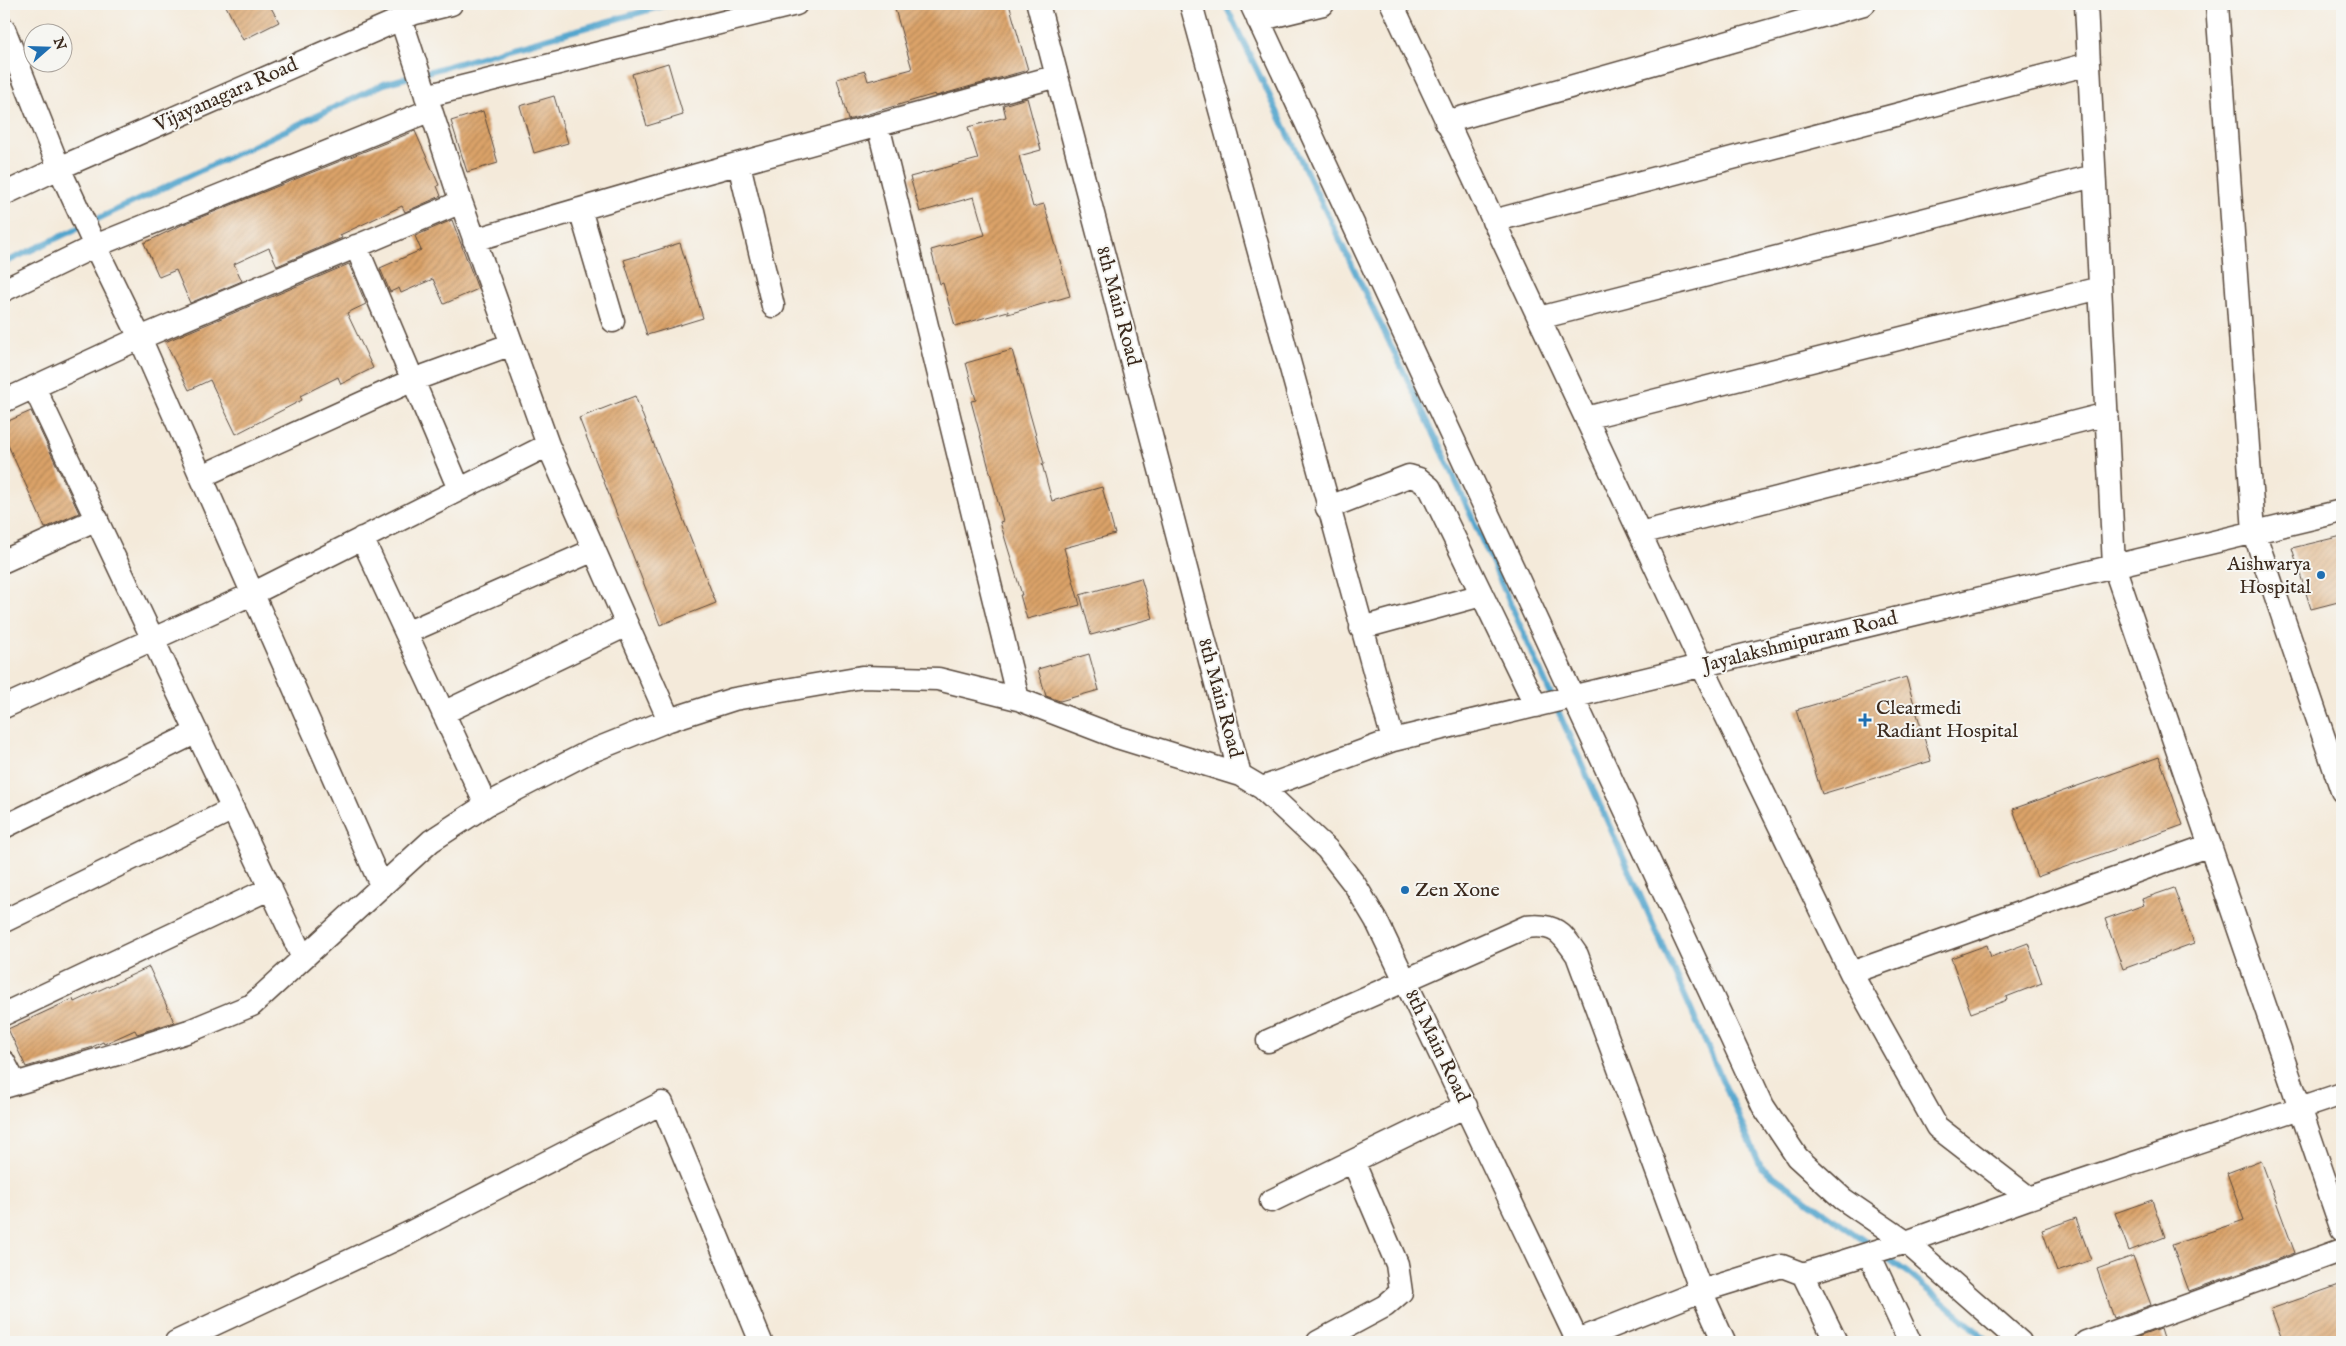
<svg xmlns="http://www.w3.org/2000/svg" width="2346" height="1346" font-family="'IM FELL English',serif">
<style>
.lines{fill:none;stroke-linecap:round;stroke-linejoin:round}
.stream{stroke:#52a5cd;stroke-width:6}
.building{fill:url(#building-hatch)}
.minor-casing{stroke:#57473a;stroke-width:25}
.minor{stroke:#fff;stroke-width:22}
.poi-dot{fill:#1f6fb2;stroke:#f6f6f2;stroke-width:2}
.labels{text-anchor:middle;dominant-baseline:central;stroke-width:4;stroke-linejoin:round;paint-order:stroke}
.street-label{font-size:20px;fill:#3b2a1e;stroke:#f6f6f2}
.poi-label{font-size:20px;fill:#3b2a1e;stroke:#f6f6f2;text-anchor:start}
</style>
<defs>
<pattern id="building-hatch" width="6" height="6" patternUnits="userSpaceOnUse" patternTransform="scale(1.25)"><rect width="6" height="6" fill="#dba369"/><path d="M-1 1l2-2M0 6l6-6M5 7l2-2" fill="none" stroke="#b38556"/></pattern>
</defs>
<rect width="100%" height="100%" fill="#f6f6f2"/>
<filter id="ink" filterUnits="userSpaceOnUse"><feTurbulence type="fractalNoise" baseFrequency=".02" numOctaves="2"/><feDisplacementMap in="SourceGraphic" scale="10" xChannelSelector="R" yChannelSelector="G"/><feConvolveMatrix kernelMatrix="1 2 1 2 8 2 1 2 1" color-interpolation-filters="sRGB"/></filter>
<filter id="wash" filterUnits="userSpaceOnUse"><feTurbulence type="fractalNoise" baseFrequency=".0096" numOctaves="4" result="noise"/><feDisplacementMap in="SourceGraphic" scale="20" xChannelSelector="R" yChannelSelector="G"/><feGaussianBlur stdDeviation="1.12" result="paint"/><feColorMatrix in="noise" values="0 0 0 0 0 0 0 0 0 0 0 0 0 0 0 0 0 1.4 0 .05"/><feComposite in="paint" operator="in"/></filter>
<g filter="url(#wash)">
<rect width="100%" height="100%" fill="#f4eada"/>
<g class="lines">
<!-- stream -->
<path class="stream" d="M1225 4 1444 455 1552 697
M4 263 384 84 670 4
M1556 706 1761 1167 1873 1247
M1883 1255 1908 1273 1990 1342"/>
</g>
<g id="blocks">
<!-- building -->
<path class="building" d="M225 4H269L279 22 243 40Z
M914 4H1009L1028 70 936 96 935 94 848 120 837 79 865 71 868 81 912 69 895 9Z
M668 63 683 115 647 126 632 74Z
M554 96 568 143 534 153 520 106Z
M1027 98 1041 150 1019 156 1033 207 1044 204 1070 296 1008 314V311L955 326 943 283 940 284 931 250 985 235 974 197 920 212 910 177 978 159 968 127 1006 117 1003 105Z
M483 111 498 163 467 172 451 121Z
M415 131 439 185 437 186 441 196 405 212 402 206 340 235 342 238 277 266 269 248 234 264 242 281 190 303 176 270 159 277 144 243 184 224Z
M452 220 478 289 444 304 433 279 401 293 399 288 390 292 380 268 421 250 415 236Z
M680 243 703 318 647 335 624 260Z
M349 264 366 304 347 313 373 368 341 384 338 377 300 396 302 400 236 434 210 380 189 390 165 342Z
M1012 350 1044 464H1042L1052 501 1102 487 1115 534 1064 548 1080 605 1027 619 1020 595H1022L1000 522 1003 521 971 401 976 400 966 363Z
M635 396 716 603 660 625 579 418Z
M31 411 79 513 45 528 4 436V423Z
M2342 536V601L2311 609 2292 548Z
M1141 578 1153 618 1091 635 1080 595Z
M1089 654 1099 690 1060 701 1046 696 1038 669Z
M1906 677 1931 761 1822 794 1796 710Z
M2159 757 2183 825 2037 877 2013 809Z
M2174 888 2194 943 2123 969 2105 919 2144 905 2142 899Z
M2028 943 2042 983 2006 997 2007 1000 1971 1013 1951 958 1987 945 1991 957Z
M149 967 174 1022 137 1034 135 1030 104 1044 103 1042 90 1048 26 1067 8 1029 73 999 74 1002Z
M2261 1160 2295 1253 2189 1291 2172 1245 2244 1220 2227 1173Z
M2152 1200 2165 1237 2129 1251 2115 1213Z
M2076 1218 2091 1260 2057 1272 2042 1230Z
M2133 1256 2151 1305 2114 1318 2097 1269Z
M2342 1284V1339L2334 1342H2283L2271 1309Z
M2160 1329 2164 1342H2124Z"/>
</g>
</g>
<g filter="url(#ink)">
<use href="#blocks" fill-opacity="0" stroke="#57473a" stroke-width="1"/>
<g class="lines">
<!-- minor casing -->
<g class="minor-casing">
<path id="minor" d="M1038 4 1240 775
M1191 4 1393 740
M1251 4 1763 1106 1797 1157 1843 1199 1906 1242 2020 1342
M1392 4 1702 666 1851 973 1937 1127 2029 1198
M2086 4 2114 566 2342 1230
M2217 4 2254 532 2342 791
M401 19 461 202 548 445 669 720
M1258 20 1323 4
M4 29 59 168 95 246 140 338 381 885
M426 96 796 4
M1446 122 1864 4
M878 125 1018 699
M739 164 773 306
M4 194 59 168 401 19 415 13 451 4
M580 209 613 321
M1493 221 2089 64
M474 240 697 175 1057 76
M356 246 459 489
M4 290 95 246 431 110
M1539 318 2094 176
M34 387 303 958
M4 401 140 338 461 202
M1586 418 2100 288
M202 476 413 380 512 344
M1327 508 1409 476 1419 479 1430 488 1536 706
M1640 533 2107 414
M362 538 486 805
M4 561 97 519
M1361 628 1482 595
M406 633 594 550
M4 707 254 593 548 445
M443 713 627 625
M1262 788 1393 740 2342 511
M4 827 197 732
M4 921 233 809
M1851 973 2210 845
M4 1014 271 888
M1268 1041 1526 927C1555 923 1562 933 1577 955L1701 1291 1724 1342
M4 1062 15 1083
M4 1087 124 1052 189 1031 252 1005 431 841 486 805 587 753 669 720 734 699 862 677 938 679 1018 699 1117 737 1240 775 1262 788 1327 849 1355 885 1376 920 1578 1342
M1271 1201 1466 1106
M1869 1254 1910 1342
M1803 1274 1836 1342
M176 1342 409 1233 662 1103 761 1342
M1318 1342 1385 1306 1401 1292 1397 1264 1353 1161
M1573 1342 1701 1291 1782 1266 1803 1274 1906 1242 2029 1198 2342 1094
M2086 1342 2342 1250"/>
</g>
<!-- minor -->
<use href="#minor" class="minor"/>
</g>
</g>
<!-- markers -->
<g class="poi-dot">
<circle cx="2321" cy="575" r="5"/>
<path d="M1862.5 712.5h5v5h5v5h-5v5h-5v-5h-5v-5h5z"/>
<circle cx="1405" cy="890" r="5"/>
</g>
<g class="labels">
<!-- street labels -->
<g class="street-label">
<text transform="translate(226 95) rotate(-24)">Vijayanagara Road</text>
<text transform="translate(1118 306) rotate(75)">8th Main Road</text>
<text transform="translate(1800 642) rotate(-14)">Jayalakshmipuram Road</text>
<text transform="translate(1220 698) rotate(75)">8th Main Road</text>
<text transform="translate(1437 1046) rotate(64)">8th Main Road</text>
</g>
<!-- poi labels -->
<g class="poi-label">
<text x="2311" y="564" text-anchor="end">Aishwarya<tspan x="2311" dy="23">Hospital</tspan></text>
<text x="1876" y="708">Clearmedi<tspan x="1876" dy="23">Radiant Hospital</tspan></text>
<text x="1415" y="890">Zen Xone</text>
</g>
</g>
<!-- margin -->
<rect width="2346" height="1346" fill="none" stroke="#f6f6f2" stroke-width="20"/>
<!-- north arrow -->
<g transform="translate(48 48) rotate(70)"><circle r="24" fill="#f6f6f2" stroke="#aba49d"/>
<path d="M0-4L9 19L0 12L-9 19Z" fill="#1f6fb2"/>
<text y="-8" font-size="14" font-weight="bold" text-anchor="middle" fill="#3b2a1e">N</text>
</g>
</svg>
